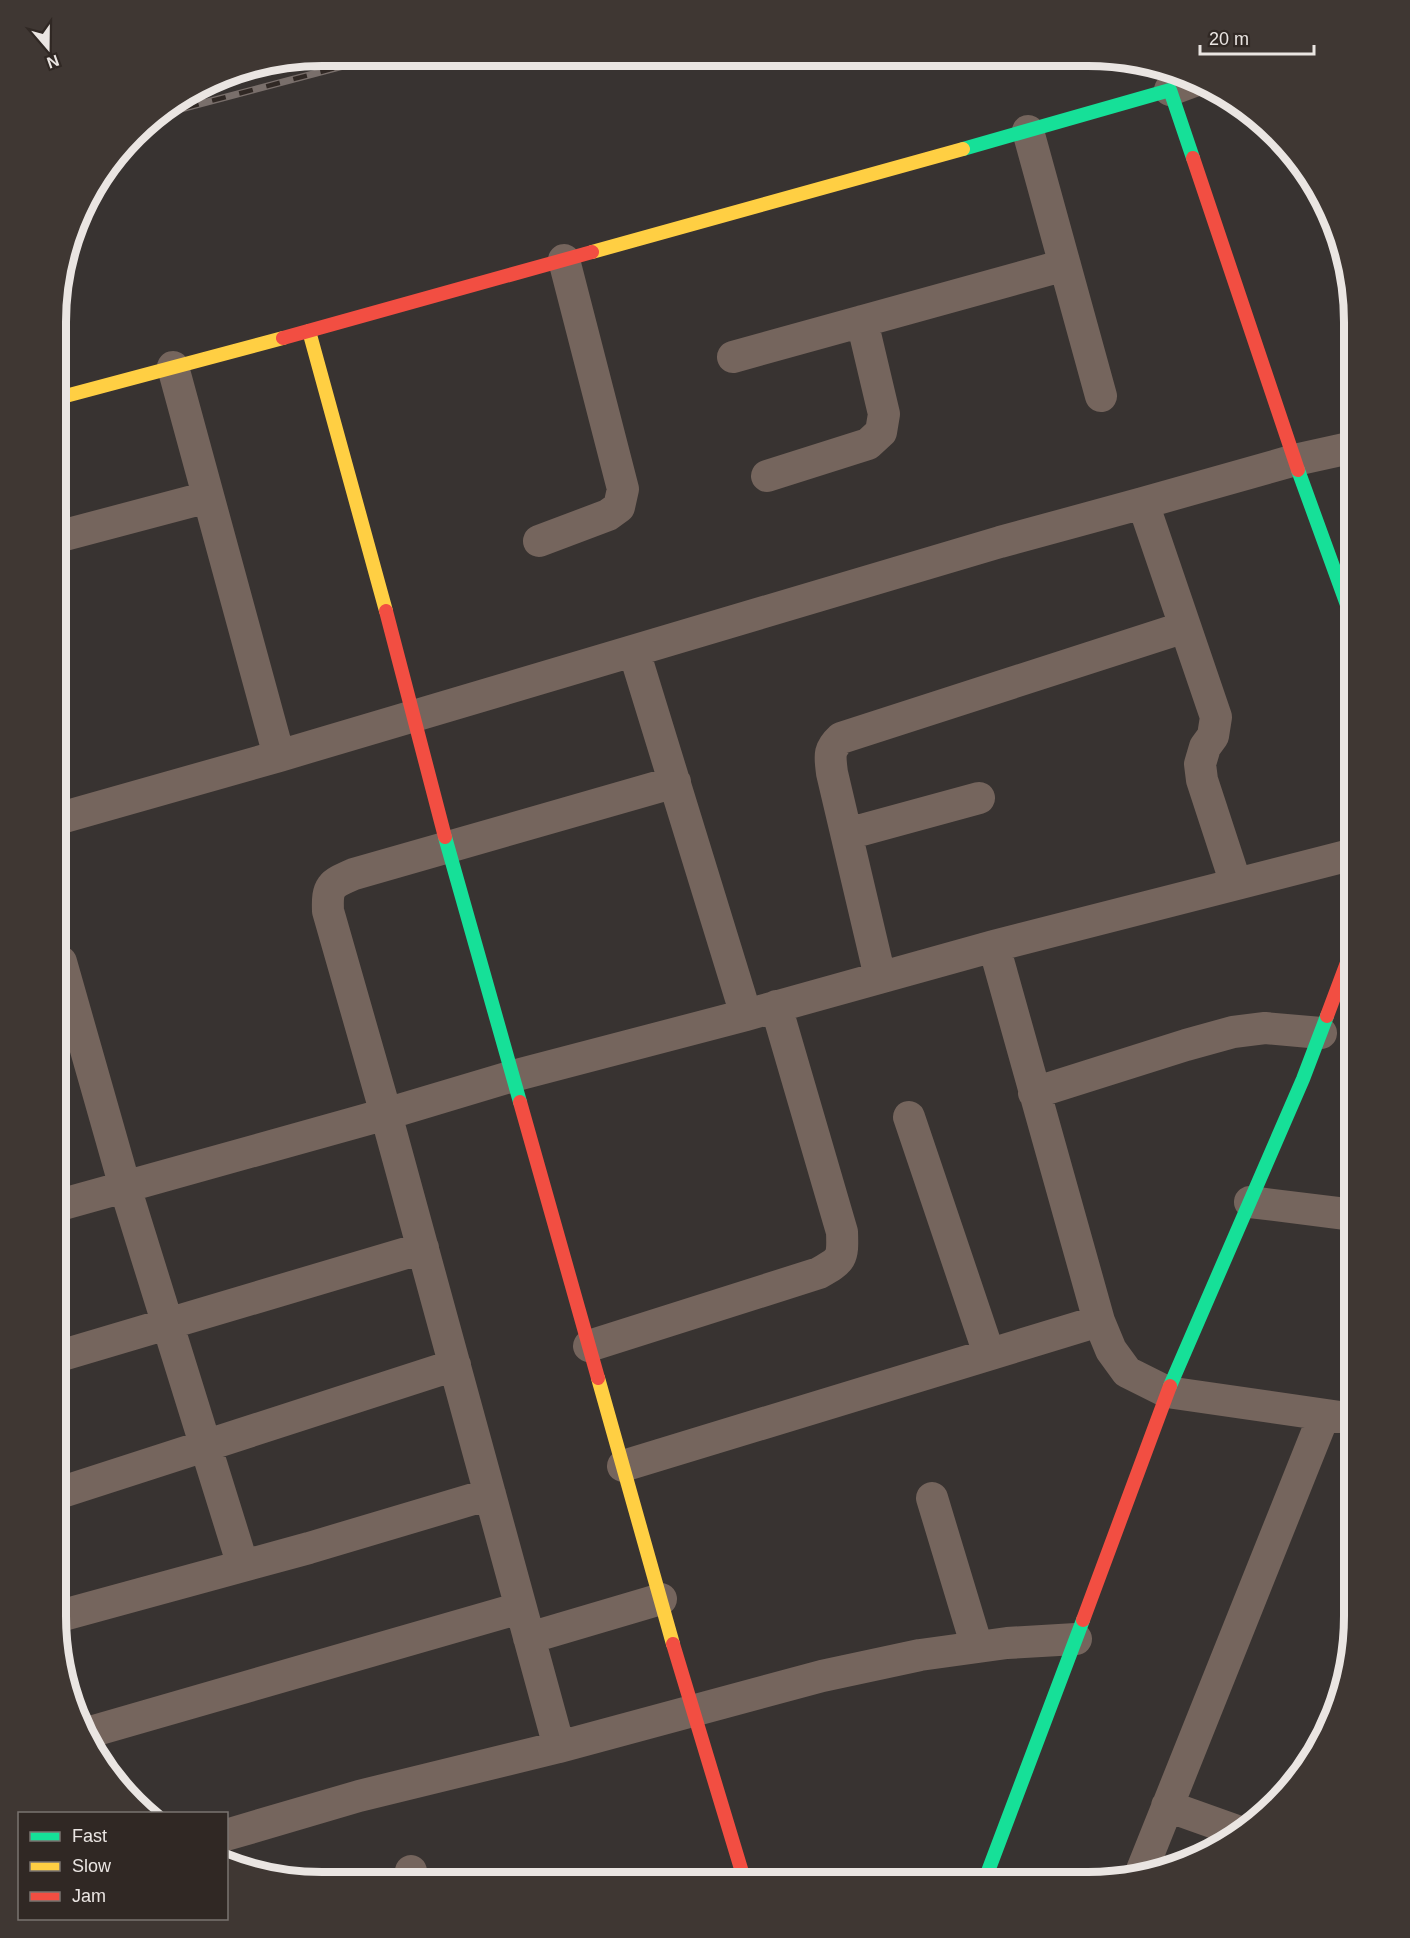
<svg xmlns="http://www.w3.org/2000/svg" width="1410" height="1938" font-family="Helvetica,sans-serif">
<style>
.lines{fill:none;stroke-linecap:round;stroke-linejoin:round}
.street{stroke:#75655d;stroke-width:32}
.fast{stroke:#16e098;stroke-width:14}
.slow{stroke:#ffcf43;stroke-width:14}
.jam{stroke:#f24e42;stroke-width:14}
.rail-casing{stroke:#796f6b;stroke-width:7}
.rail{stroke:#302824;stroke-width:4.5;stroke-dasharray:14;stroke-linecap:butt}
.rim{fill:none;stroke:#eae5e2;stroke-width:8}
</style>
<rect width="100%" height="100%" fill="#383331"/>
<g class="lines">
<!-- street -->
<path class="street" d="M1170 90 1197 80
M1028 131 1101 396
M733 357 1065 265
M173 367 279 756
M767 476 868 444 881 432 884 414 862 321
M1143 503 1216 717 1213 736 1205 747 1200 764 1202 780 1236 884
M57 537 208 497
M539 541 608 515 619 507 623 489 564 260
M634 651 746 1015
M57 819 279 756 1000 542 1143 503 1295 460 1354 447
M847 834 979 798
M994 946 1099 1321 1111 1350 1127 1372 1167 1392 1354 1419
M61 962 125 1187 243 1566
M880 977 832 773C830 756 828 750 841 738L1185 627
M1034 1093 1186 1045 1233 1032 1265 1028 1321 1033
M909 1117 989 1354
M1250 1202 1354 1215
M56 1206 386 1114 513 1076 746 1015 994 946 1354 854
M589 1346 819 1273C842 1260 843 1259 842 1232L776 1006
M56 1357 423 1248
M623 1466 1099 1321
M56 1494 455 1365
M932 1498 977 1647
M56 1617 309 1548 490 1494
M529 1638 661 1599
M83 1734 520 1608
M559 1747 386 1114 328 911C327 885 331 884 354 874L675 782
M1167 1806 1240 1832
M226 1835 359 1796 559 1747 822 1676 920 1655 1007 1643 1076 1639
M1142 1870 1324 1415
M408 1881 411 1871"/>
<!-- fast -->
<path class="fast" d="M963 149 1170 90 1193 158
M1298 470 1354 624
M445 837 520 1102
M1170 1386 1303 1079 1327 1016
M984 1882 1083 1620"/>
<!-- slow -->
<path class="slow" d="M592 252 963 149
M309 331 386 611
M58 398 283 338
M598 1378 673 1644"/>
<!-- jam -->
<path class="jam" d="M1193 158 1298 470
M283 338 592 252
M386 611 445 837
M1327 1016 1354 944
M520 1102 598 1378
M1083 1620 1170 1386
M673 1644 745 1882"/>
<!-- rail casing -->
<g class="rail-casing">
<path id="rail" d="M221 78 281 62
M158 115 381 56"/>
</g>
<!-- rail -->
<use href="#rail" class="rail"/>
</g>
<!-- crop -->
<path d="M0 0H1410V1938H0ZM322 66H1088A256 256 0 0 1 1344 322V1616A256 256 0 0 1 1088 1872H322A256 256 0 0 1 66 1616V322A256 256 0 0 1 322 66Z" fill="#3f3733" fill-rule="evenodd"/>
<path class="rim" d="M322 66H1088A256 256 0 0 1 1344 322V1616A256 256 0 0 1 1088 1872H322A256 256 0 0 1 66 1616V322A256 256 0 0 1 322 66Z"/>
<!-- legend -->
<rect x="18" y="1812" width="210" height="108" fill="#302824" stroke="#7a7470" stroke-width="1.5"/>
<rect x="30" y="1832" width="30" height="9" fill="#16e098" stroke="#7a7470" stroke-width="1.5"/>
<text x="72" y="1842" font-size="18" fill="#eae5e2">Fast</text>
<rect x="30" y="1862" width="30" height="9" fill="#ffcf43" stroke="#7a7470" stroke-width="1.5"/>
<text x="72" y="1872" font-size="18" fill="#eae5e2">Slow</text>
<rect x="30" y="1892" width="30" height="9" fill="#f24e42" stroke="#7a7470" stroke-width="1.5"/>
<text x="72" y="1902" font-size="18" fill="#eae5e2">Jam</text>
<!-- north arrow -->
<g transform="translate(48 48) rotate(160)" stroke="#302824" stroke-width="4.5" paint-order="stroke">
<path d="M0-4.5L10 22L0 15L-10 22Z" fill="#eae5e2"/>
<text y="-9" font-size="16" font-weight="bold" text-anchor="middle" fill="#eae5e2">N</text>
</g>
<!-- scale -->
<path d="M1200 45v9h114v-9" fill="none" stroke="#eae5e2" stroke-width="3"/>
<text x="1209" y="45" font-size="18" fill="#eae5e2" stroke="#302824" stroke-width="4.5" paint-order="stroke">20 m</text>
</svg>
